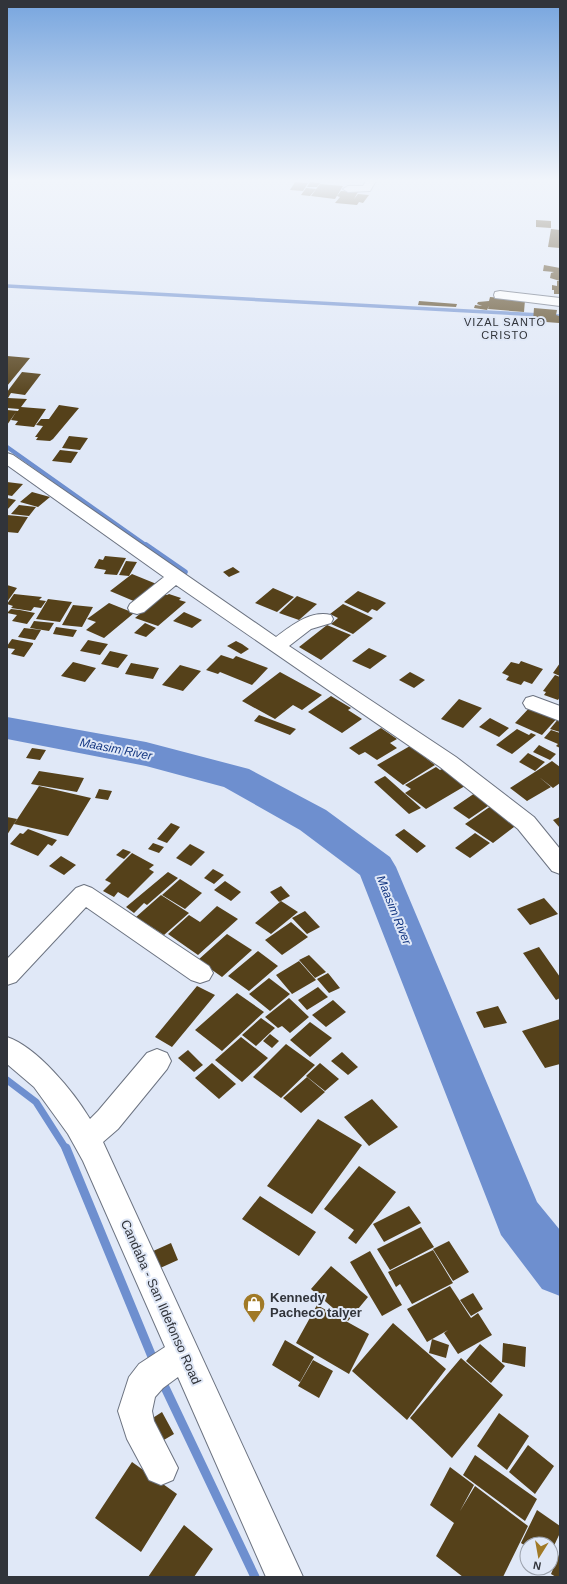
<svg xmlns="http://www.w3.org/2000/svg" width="567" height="1584" font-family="Helvetica,sans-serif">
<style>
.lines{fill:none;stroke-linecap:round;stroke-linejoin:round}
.stream-far4{stroke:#6e8fcf;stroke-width:3.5}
.stream-far3{stroke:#6e8fcf;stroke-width:4}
.stream-far2{stroke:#6e8fcf;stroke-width:5.5}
.stream-far1{stroke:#6e8fcf;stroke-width:7}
.stream{stroke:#6e8fcf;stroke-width:9}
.river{fill:#6e8fcf;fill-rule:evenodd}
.building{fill:#55411a}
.minor-casing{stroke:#6c7381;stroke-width:2}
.minor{fill:#fff;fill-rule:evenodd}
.labels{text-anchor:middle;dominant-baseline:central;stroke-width:4;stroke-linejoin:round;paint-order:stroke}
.far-quarter-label{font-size:11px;letter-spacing:1px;fill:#31343a;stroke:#e0e8f7}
.water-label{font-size:12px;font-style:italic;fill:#143782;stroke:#e0e8f7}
.near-poi-label{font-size:13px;font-weight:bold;fill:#31343a;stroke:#e0e8f7;text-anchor:start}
.near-street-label{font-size:13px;fill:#31343a;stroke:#e0e8f7}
</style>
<rect width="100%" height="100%" fill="#e0e8f7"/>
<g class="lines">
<!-- stream-far4 -->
<path class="stream-far4" d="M7 286 560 316"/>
<!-- stream-far3 -->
<path class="stream-far3" d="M7 447 147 546"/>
<!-- stream-far2 -->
<path class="stream-far2" d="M146 545 185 572"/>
<!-- stream-far1 -->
<path class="stream-far1" d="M7 1080 36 1102 66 1149"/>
<!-- stream -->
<path class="stream" d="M66 1148 155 1364
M161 1379 255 1577"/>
<!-- river -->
<path class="river" d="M7 717 146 742 249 769 326 810 390 857 396 867 537 1202 560 1230V1296L542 1289 501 1235 360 875 300 830 224 787 146 766 7 739Z"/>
</g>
<!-- building -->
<path class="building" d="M295 182 308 183 303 191 290 190Z
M310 182 320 183 317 187H307Z
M320 184 343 186 335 199 311 196Z
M306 188 316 189 310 196 301 195Z
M341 191 358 192 354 199 358 194 369 195 363 203 359 202 357 205 335 203 340 197 337 196Z
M536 220 551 221V228L536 227Z
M551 229 560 230V248L548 247Z
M544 265 560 268V281L550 278 551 273 554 272 543 271Z
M557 281H560V294H554V290H552V285L557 286Z
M490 297 525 300 524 312 488 309 489 306 487 310 474 308 475 305 482 306 477 304 478 302 489 301Z
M419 301 457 304 456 307 418 305Z
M534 308 557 310 556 315 559 316V323L533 321Z
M7 356 30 358 7 386Z
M22 372 41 374 25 395 11 393 8 398 27 399 21 407 46 409 34 427 15 425 18 421 11 420 16 412 7 425V410L18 411 19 409 7 408V392Z
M59 405 79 408 53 439 50 441 36 440 38 437H35L43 426 36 425 41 419H49Z
M69 436 88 438 80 450 62 448Z
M60 450 78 452 71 463 52 461Z
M7 482 23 484 12 496 7 495Z
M32 492 50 497 38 507 20 502Z
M7 498 16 500 7 510Z
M19 505 36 507 29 516 11 514Z
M7 515 28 517 18 533 7 532Z
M105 556 126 558 117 575 104 574 106 570 94 568 99 559 103 560Z
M126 561 137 562 129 576 119 575Z
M233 567 240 572 229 577 223 572Z
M132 574 159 585 136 602 110 591Z
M7 585 17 588 7 602Z
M273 588 294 597 277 612 255 603Z
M358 591 382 601 386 603 377 611 372 609 368 613 344 602Z
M14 594 42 597 39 600 46 601 41 608 34 607 31 611 11 608 13 606 7 604Z
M163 594 167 595 169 594 181 598 179 600 186 602 158 626 135 618Z
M297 596 317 604 299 620 279 613Z
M48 599 72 602 60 622 36 619Z
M109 603 134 613 104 638 86 630 96 622 87 619Z
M343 604 373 618 353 634 331 624 338 618 330 614Z
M73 605 93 607 82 627 62 625Z
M11 609 20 610 35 613 27 624 12 621 17 615 7 613Z
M184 612 202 620 192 628 173 621Z
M34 621 54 623 49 631 30 628Z
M145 623 156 628 146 637 134 633Z
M327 625 351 635 321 660 299 647Z
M56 627 77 630 73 637 53 634Z
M24 628 41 630 35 640 18 637Z
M12 639 33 643V644L24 657 11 654 15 649 7 648V646Z
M88 640 108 644 100 655 80 651Z
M236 641 242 644 249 649 241 654 227 646Z
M369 648 387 656 370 669 352 661Z
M110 651 128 655 118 668 101 664Z
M221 655 233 659 236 656 268 668 252 685 220 672 218 674 206 670Z
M521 661 543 669 532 684 524 681 521 685 506 680 509 676 502 673 511 662 519 664Z
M73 662 96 668 85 682 61 676Z
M131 663 159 668 153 679 125 674Z
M560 663V676L553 673Z
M180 665 201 671 183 691 162 685Z
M280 672 322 695 302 710 293 705 275 719 242 701Z
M410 672 425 680 414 688 399 680Z
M555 675 560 677V697L558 700 544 695 546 692 543 691Z
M331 696 351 708 348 710 362 719 342 733 308 712Z
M459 699 482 708 463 728 441 719Z
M532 705 559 716 542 735 515 723Z
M259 715 296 729 290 735 254 721Z
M490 718 509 728 499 737 479 727Z
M559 718 560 719V732L550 729Z
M381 728 397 739 390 743 397 748 377 760 365 752 359 755 349 748Z
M517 729 529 735 531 733 536 735 512 754 496 745Z
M551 730 560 733V748L556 746 558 744 544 738Z
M539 745 556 754 550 760 533 752Z
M410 746 435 765 403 785 377 765Z
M32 748 46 750 40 760 26 758Z
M528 753 545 762 535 771 519 762Z
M552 761 560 767V783L553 788 539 777 551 787 527 801 510 788Z
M436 767 440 770 442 769 465 786 426 809 405 793 411 789 405 785Z
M39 771 84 778 77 792 31 784Z
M385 776 421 808 409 814 374 782Z
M39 786 91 798 68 836 14 824Z
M99 789 112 791 108 800 95 798Z
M475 793 491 804 469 819 453 808Z
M491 806 518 824 493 843 465 824Z
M7 817 17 819 7 835Z
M560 817V828L553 820Z
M171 823 180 827 167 843 157 839Z
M28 829 57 840 52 846 48 844 38 856 10 844 20 833 23 834Z
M404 829 426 846 417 853 395 835Z
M475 833 490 843 470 858 455 848Z
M153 843 164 847 159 853 148 849Z
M190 844 205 852 191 866 176 858Z
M123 849 131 852 124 859 116 855Z
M132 853 154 865 149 869 154 872 128 898 118 892 114 897 103 891 111 883 105 880Z
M61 856 76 865 64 875 49 866Z
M213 869 224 875 214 884 204 878Z
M168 872 178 878 147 905 144 903 134 913 126 907Z
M180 879 202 893 185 909 162 895Z
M225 881 241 892 231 901 214 890Z
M281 886 290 896 279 902 270 892Z
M161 895 189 913 164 935 136 917Z
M544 898 558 914 530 925 517 909Z
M281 901 298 912 271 934 255 923Z
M217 906 238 919 198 955 168 934 189 915 200 922Z
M305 911 320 927 307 934 292 918Z
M291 922 308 937 282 955 265 940Z
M227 934 252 950 222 977 198 960Z
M539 947 560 977V998L556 1000 523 953Z
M258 951 278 966 249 991 228 976Z
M309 955 326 972 315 978 299 960Z
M299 961 316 980 292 994 276 975Z
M328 973 340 988 329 993 317 979Z
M269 978 290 994 270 1011 249 994Z
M197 986 215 995 172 1047 155 1037Z
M318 987 328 997 307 1010 298 1000Z
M237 993 264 1012 222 1051 195 1030Z
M289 998 309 1017 290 1033 282 1026 278 1028 265 1017Z
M333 1000 346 1012 326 1027 312 1015Z
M498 1006 507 1023 484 1028 476 1012Z
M261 1018 275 1028 256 1046 242 1035Z
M560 1019V1064L545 1068 522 1031Z
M310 1022 332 1038 310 1057 290 1040Z
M270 1034 279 1041 272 1048 263 1041Z
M241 1037 268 1058 242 1082 215 1060Z
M286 1044 315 1065 281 1098 253 1077Z
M188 1050 203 1065 194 1072 178 1058Z
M342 1052 358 1067 348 1075 331 1061Z
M212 1063 236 1084 219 1099 195 1078Z
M320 1063 339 1079 325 1091 306 1076Z
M307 1077 325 1092 301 1113 283 1098Z
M372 1099 398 1127 369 1146 344 1117Z
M318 1119 362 1145 312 1214 267 1186Z
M359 1166 396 1192 356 1244 348 1238 354 1230 324 1209Z
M260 1196 316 1232 299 1256 242 1219Z
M409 1206 421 1223 384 1242 373 1224Z
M421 1227 434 1247 390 1270 377 1249Z
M449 1241 469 1272 453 1281 433 1249Z
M171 1243 178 1260 158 1269 151 1252Z
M433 1250 453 1283 412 1304 400 1284 396 1287 388 1272Z
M370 1251 402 1305 382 1316 350 1262Z
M331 1266 368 1297 348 1321 311 1289Z
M450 1286 471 1318 478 1313 492 1335 458 1354 444 1333 448 1330 427 1342 407 1309Z
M473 1293 483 1309 471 1316 460 1300Z
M317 1305 369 1334 349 1374 296 1343Z
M393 1323 446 1369 407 1420 352 1371Z
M432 1339 449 1345 446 1358 429 1353Z
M285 1340 314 1357 300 1382 272 1365Z
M503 1343 526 1347 525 1367 502 1362Z
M480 1344 505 1366 491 1383 466 1361Z
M461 1358 503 1395 452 1458 410 1418Z
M313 1360 333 1371 319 1398 298 1386Z
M162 1412 174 1434 157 1444 145 1423Z
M499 1413 529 1436 507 1470 477 1446Z
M528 1445 554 1466 535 1494 509 1472Z
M475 1455 537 1499 525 1521 463 1475Z
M132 1462 177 1494 141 1552 95 1518Z
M450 1467 474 1485 460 1511 475 1486 528 1526 503 1577H463L436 1556 454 1523 430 1505Z
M537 1510 560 1526V1533L551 1552V1544H527V1547L521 1543Z
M184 1525 213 1549 194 1577H148Z
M560 1552V1577H556L551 1574Z"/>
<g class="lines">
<!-- minor casing -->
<g class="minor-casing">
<path id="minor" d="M367 179H377L370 191 348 192 343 189 348 186H363Z
M500 291 560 298V306L495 298 494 295 495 292Z
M7 453 13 455 276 637C291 626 310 610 331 615L333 619 331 623 311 629 289 646 456 757 534 817 560 849V874L552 871 518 829 440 767 176 585 144 612 137 614 130 612 128 608 130 604 164 577 7 465Z
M533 696 560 706V721L526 708 523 703 526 698Z
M84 885 92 888 209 966 213 973 209 980 200 983 191 980 86 907 16 982 7 985V959L76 888Z
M7 1037C37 1047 74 1092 90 1119L98 1111 147 1053 157 1049 167 1053 171 1061 167 1069 118 1129 103 1142 303 1577H266L178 1377 163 1388 155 1397 152 1411 154 1421 178 1468 173 1480 161 1485 149 1480 127 1439 118 1411 129 1377 139 1364 165 1347 83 1161 68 1134 34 1087 7 1064Z"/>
</g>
<!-- minor -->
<use href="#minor" class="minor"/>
</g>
<!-- sky -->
<linearGradient id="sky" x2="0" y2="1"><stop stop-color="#77a5de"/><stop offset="0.45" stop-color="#f1f5fb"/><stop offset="1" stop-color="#f1f5fb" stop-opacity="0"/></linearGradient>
<rect width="567" height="401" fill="url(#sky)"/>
<!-- icons -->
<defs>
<g id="shop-pin" transform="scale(1.15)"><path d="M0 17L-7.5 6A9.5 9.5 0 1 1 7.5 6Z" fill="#a07926" stroke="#e0e8f7"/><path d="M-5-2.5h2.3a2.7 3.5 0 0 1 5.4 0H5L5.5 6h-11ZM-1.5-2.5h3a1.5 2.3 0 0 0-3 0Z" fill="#fff"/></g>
</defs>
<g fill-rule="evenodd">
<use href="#shop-pin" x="254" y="1304"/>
</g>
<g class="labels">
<!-- far-quarter labels -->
<g class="far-quarter-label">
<text x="505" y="322">VIZAL SANTO<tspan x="505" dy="13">CRISTO</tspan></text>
</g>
<!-- water labels -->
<g class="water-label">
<text transform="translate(116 749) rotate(11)">Maasim River</text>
<text transform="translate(394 910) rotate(68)">Maasim River</text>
</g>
<!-- near-poi labels -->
<g class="near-poi-label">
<text x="270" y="1297">Kennedy<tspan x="270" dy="15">Pacheco talyer</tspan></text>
</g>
<!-- near-street labels -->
<g class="near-street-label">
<text transform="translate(161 1302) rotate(66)">Candaba - San Ildefonso Road</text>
</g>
</g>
<!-- border -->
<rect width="567" height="1584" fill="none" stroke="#31343a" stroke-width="16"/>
<!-- north arrow -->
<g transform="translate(539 1556) rotate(191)"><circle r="19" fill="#e0e8f7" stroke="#9aa0ab"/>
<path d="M0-3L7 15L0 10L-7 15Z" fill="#a07926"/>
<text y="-6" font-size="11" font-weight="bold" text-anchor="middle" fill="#31343a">N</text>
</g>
</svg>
